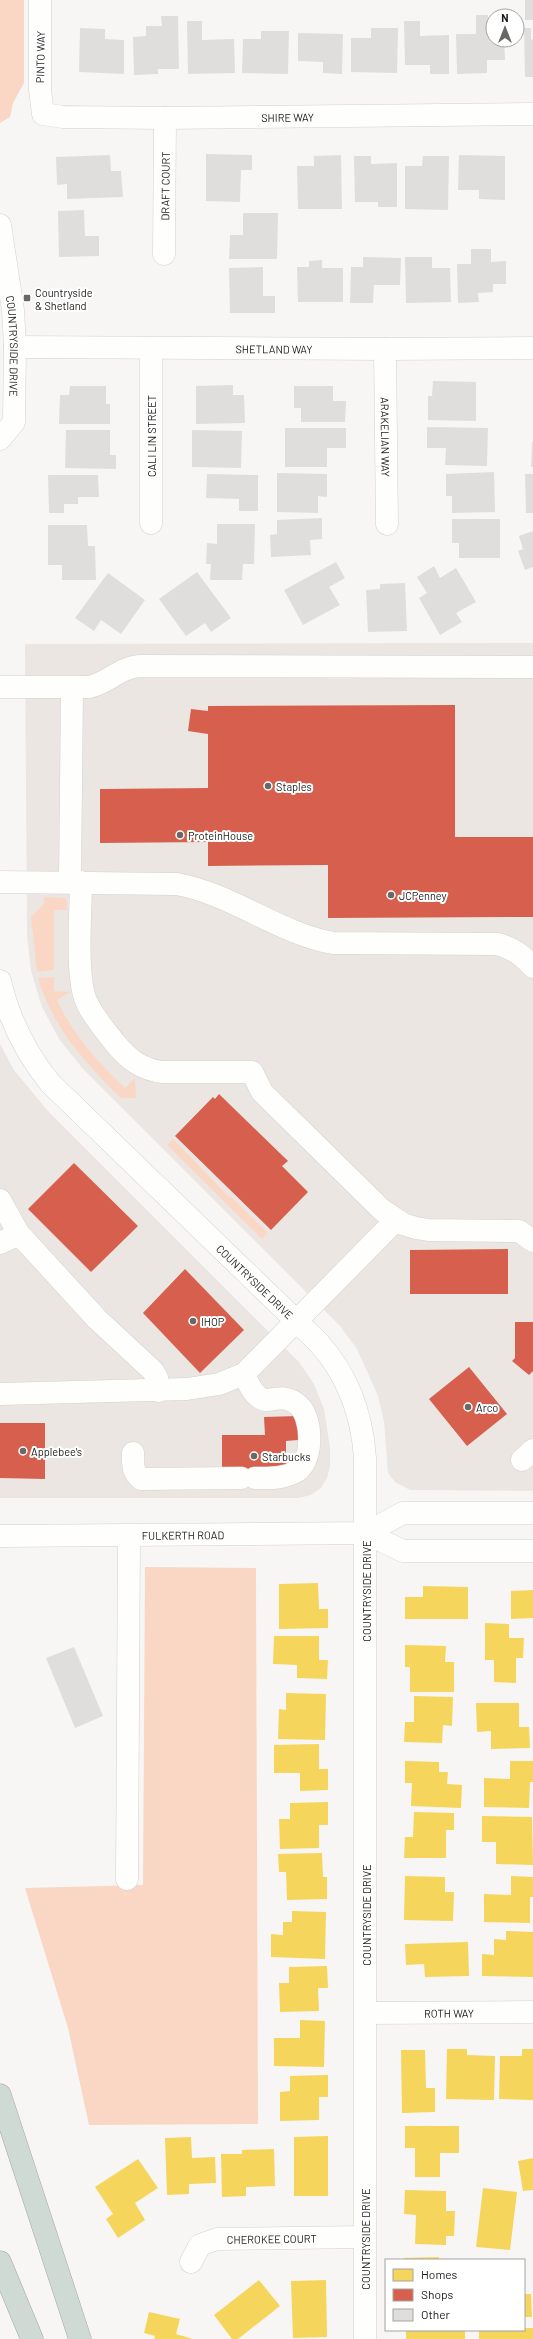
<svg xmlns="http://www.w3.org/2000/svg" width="533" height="2339" font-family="Barlow,sans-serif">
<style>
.built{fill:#ece6e2}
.green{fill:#f9d7c4}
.homes{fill:#f6d55c}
.shops{fill:#d6604d}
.building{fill:#dfdedc}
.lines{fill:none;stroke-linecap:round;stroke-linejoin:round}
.minor-casing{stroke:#d3d1d0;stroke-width:23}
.highway-casing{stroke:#a1a9a4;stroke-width:23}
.minor{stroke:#fefefd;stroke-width:22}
.highway{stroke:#d0dad5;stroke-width:22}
.poi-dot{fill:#696866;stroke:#fff;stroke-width:1.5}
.labels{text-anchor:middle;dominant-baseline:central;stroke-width:4;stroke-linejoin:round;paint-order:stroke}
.street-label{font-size:11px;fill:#1c1b1a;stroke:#fff}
.poi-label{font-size:11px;fill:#1c1b1a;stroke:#fff;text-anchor:start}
</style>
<rect width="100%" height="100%" fill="#f8f6f4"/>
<!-- built -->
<path class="built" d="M533 643V1491L410 1490 395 1482 388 1473 384 1422 378 1396 357 1349 340 1326 83 1069 59 1039 42 1007 31 971 27 935 25 644Z
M0 1044 14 1070 47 1110 299 1362 314 1384 324 1409 330 1447V1467L327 1478 321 1488 311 1495 299 1498H0Z"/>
<!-- green -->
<path class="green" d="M0 0H24V83L13 103 10 117 0 123Z
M44 897 65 898 67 902V910H54V970L37 972 31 917 44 903Z
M54 977V991L70 992 57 1000C73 1035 97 1061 125 1088L135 1078 136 1098H121C84 1062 53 1028 38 978Z
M173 1139 229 1197H231L268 1233 262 1239 167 1145Z
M145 1567 256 1568 258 2124 89 2125 68 2028 25 1888 143 1885Z"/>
<!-- homes -->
<path class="homes" d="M318 1583 319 1609H328V1628L279 1629V1584Z
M423 1586 468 1587V1619H405V1597H423Z
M533 1590V1618L511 1619V1591Z
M485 1623 509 1624V1638H524L523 1658H516V1683L494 1682V1660H485Z
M274 1636H319V1660H328L327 1679 297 1678V1665L273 1664Z
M405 1645 446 1646 445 1662H454V1692H410V1667H405Z
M286 1693 326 1694 325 1740 278 1739 279 1709 286 1710Z
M414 1696 453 1697 452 1726 443 1725 442 1743 404 1742 405 1722H414Z
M476 1703H519V1727H529L530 1748 491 1749V1731L477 1732Z
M319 1744V1769H328V1790L300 1791V1773H274V1745Z
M405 1761 439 1762V1772H448L447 1784 462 1785 461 1808 411 1806 412 1783H405Z
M510 1761H533V1782H530L529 1808 484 1807V1778L510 1779Z
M328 1802V1825H319V1848L280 1849 279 1819H290V1803Z
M414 1812 454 1813V1830H446V1858H404L405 1837H413Z
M482 1816 532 1817 533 1865 496 1864V1842H482Z
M322 1853 323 1877H327V1899L287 1900 286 1872H279L278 1854Z
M405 1876 445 1877V1892H454L453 1921 404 1920Z
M511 1876 533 1877V1897H530V1923L484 1922V1894L511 1895Z
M292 1911 326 1912 325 1959 271 1957V1934L283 1935V1922H292Z
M506 1931 533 1932V1977L482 1976V1954L494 1955V1939L506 1940Z
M468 1942 469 1976 425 1977 424 1964 406 1965 405 1944Z
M327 1966 328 1988H318L319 2011 280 2012 279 1983H289V1967Z
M300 2020 325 2021 324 2067 274 2066V2038H300Z
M447 2049H467V2055L495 2056 494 2100 446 2099Z
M522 2049H533V2100L499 2099 500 2056H522Z
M401 2050H425L426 2088H435V2112L402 2113Z
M328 2075V2097H319V2120L280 2121V2092L290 2091V2076Z
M405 2126H459V2153H440V2177H415V2148H405Z
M328 2136V2196H294V2137Z
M191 2137 192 2158 215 2157 216 2183 189 2184V2194L167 2195 165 2138Z
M274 2149 275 2186 246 2187V2196L222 2197 221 2154H242V2150Z
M533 2158V2190L523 2191 518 2161Z
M138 2159 158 2188 135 2203 145 2220 118 2238 106 2219 113 2214 95 2187Z
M483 2188 517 2192 510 2250 476 2247Z
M405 2190 446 2191V2211H455L454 2236H446V2245L415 2244 416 2215 404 2214Z
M439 2257V2260H404V2258Z
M259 2280 280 2306 238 2339H232L214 2315Z
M326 2280 327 2337 293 2338 291 2281Z
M524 2294H531L532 2317H524Z
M149 2312 180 2319 176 2334 193 2339H154L155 2336 144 2333Z
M524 2328H533V2339H479V2330H524Z
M465 2330V2339H406V2331Z"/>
<!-- shops -->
<path class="shops" d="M455 705V837H533V917L328 918V865L208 866V842L100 843V789L208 788V734L188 731 191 709 208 711V706Z
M219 1094 288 1161 282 1166 308 1192 271 1230 175 1136 213 1097 215 1099Z
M74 1163 138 1226 91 1272 28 1209Z
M508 1249V1294H410V1250Z
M185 1269 244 1330 200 1373 143 1313Z
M515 1322H533V1371L529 1375 512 1361 515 1358Z
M469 1367 507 1414 467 1446 429 1399Z
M298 1416V1440L286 1441V1472L222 1473V1435H265L264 1417Z
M0 1423H45V1479L0 1478Z"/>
<!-- building -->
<path class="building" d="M525 0H533V20H525Z
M476 15H488V32H493V40H504L505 60H487V73L457 74 456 34H476Z
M161 16H178L179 69H158V74L134 75 133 37 146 36V26H162Z
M187 21H202V40L234 39 235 73 188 74Z
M404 21H420V36L449 35V74H430V65H405Z
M80 28 105 29V39L124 40V74L79 72Z
M371 28H398L397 73 351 72V38H371Z
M524 28H531V40L533 39V77H525Z
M261 31H289L288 74 242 73 243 39H261Z
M298 33 343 34 342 74 323 73V62L298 61Z
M206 154 252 155V170H241L240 202 206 201Z
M110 155 111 171H121L123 197 67 199V184L57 185 56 157Z
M341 155 342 209H298L297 166H314V156Z
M459 155 505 156V200L479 199V190H458Z
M354 156H371V164L397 163V207H378V202H355Z
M423 156H449L448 210 405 209V166H422Z
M84 210 85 236H99V256L59 257 58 211Z
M243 213H278L277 259H229L230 235H243Z
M471 249H491V262L506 261V284H493V292L478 293 479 302 458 303 457 264H471Z
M363 257 401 258 400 285H374L373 303H350L351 267H363Z
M405 257H432V268H450L451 302 406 303Z
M322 260V268H343V302H298L297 267H309V261Z
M263 267V296H275V313H230L229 268Z
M433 381 476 382V421L428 420V396H432Z
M233 385V395H244L245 423 196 424V386Z
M70 386H106V404H110V424H59L60 395H69Z
M294 386H333V401H346L345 422H301V408H294Z
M427 427 488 428 487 466 445 465 446 448H427Z
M285 428H346V448H327V467H285Z
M66 430H110V455H116V469L65 468Z
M192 430 242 431 241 468 192 467Z
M532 442H533V467H531Z
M494 472 495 512 452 513V496H446V474Z
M277 473 327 474V497L318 496V513L277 512Z
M207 474 258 475V511H239V499L206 498Z
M525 474H533V513H526Z
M48 475H98L99 497H78V504H64V513H49Z
M322 518V539L310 540 311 555 271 557 270 535 277 534V520Z
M452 519H500V558H459V543H452Z
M217 524H255L254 564H243L242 580H210L211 564H206L207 543 217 544Z
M48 525H87L88 546H95L96 580H62V565H48Z
M533 531V567L525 570 518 551 523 549 519 536Z
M336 562 345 578 329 587 340 605 303 625 284 590Z
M434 566 440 578 456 568 476 602 456 613 462 622 440 635 419 598 427 593 417 577Z
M197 572 231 618 211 632 205 623 186 636 159 599Z
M108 573 145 600 121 634 101 620 94 631 75 618Z
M405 583 407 631 368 632 366 590 380 589V584Z
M74 1647 103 1716 75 1728 46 1658Z"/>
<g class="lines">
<!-- minor casing -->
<g class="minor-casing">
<g id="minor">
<path id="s1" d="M40 0V90L43 114 63 117 165 118 533 114"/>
<path id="s2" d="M0 225 13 310 15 347 14 422 0 439"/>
<path id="s3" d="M164 254 165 118"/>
<path id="s4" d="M15 347 385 349 533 348"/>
<path id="s5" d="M385 349 387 524"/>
<path d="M151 523V348"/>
<path d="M0 687H89C109 683 118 668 139 666L533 667"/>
<path d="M0 882 177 884C232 894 278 933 333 943L497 944C513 948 522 955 533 967"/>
<path d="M70 882 72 688"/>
<path d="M81 882C81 911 75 979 87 1003 94 1018 105 1030 115 1043 128 1059 142 1070 163 1072H252L262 1092 382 1210 403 1224 416 1228 428 1230 519 1231 533 1241"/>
<path id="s6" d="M0 981C9 1020 25 1052 50 1083L318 1342C348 1375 362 1414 365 1458V2339"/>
<path d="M0 1200 19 1234 97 1319 153 1371 157 1378 158 1391"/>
<path d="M0 1243 19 1234"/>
<path d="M244 1374C264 1421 273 1386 297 1404 313 1415 314 1460 297 1471 284 1479 270 1478 255 1478"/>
<path d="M0 1394 187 1389 219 1384 244 1374 396 1220"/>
<path d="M133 1453C133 1464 132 1472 141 1479L241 1478"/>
<path d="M522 1460 533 1450"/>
<path d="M366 1533 403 1551H533"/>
<path id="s7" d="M0 1536 366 1533 403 1513H533"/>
<path d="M127 1879 129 1536"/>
<path id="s8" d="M366 2013 533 2012"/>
<path id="s9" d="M191 2262 200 2245 217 2239 364 2237"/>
</g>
</g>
<!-- highway casing -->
<g class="highway-casing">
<path id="highway" d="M0 2095 80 2339
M0 2262 32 2339"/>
</g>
<!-- minor -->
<use href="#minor" class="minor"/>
<!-- highway -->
<use href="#highway" class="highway"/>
</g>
<!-- markers -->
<g class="poi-dot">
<rect x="23" y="294" width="8" height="8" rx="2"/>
<circle cx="268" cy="786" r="4"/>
<circle cx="180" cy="835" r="4"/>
<circle cx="391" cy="895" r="4"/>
<circle cx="193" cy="1321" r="4"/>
<circle cx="468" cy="1407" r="4"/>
<circle cx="23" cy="1451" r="4"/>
<circle cx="254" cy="1456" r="4"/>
</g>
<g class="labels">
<!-- street labels -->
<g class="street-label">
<text transform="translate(40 57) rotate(-89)">PINTO WAY</text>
<text stroke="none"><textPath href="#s1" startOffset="359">SHIRE WAY</textPath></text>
<text stroke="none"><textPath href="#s3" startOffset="68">DRAFT COURT</textPath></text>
<text stroke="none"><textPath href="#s2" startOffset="122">COUNTRYSIDE DRIVE</textPath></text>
<text stroke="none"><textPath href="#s4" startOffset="259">SHETLAND WAY</textPath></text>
<text transform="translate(151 436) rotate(-90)">CALI LIN STREET</text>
<text stroke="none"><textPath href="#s5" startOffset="88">ARAKELIAN WAY</textPath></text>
<text stroke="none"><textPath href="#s6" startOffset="400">COUNTRYSIDE DRIVE</textPath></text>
<text stroke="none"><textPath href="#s7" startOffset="183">FULKERTH ROAD</textPath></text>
<text transform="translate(366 1591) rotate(-90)">COUNTRYSIDE DRIVE</text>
<text transform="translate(366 1915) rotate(-90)">COUNTRYSIDE DRIVE</text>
<text stroke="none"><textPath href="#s8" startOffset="83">ROTH WAY</textPath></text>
<text stroke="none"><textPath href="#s9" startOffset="92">CHEROKEE COURT</textPath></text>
<text transform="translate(365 2239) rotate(-90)">COUNTRYSIDE DRIVE</text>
</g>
<!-- poi labels -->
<g class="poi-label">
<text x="35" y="292">Countryside<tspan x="35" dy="13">&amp; Shetland</tspan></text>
<text x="276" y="786">Staples</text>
<text x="188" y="835">ProteinHouse</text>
<text x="399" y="895">JCPenney</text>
<text x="201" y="1321">IHOP</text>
<text x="476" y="1407">Arco</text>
<text x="31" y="1451">Applebee's</text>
<text x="262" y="1456">Starbucks</text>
</g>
</g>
<!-- legend -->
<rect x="385" y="2259" width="140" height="72" fill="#ffffff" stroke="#a4a4a3"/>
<rect x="393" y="2269" width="20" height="12" fill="#f6d55c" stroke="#a4a4a3"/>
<text x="421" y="2279" font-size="12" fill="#1c1b1a">Homes</text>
<rect x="393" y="2289" width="20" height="12" fill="#d6604d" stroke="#a4a4a3"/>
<text x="421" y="2299" font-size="12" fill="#1c1b1a">Shops</text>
<rect x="393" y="2309" width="20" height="12" fill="#dfdedc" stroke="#a4a4a3"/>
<text x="421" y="2319" font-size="12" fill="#1c1b1a">Other</text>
<!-- north arrow -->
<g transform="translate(505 28)"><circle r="19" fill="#ffffff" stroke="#a4a4a3"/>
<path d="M0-3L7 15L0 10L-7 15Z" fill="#696866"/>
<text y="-6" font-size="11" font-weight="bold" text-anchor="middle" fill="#1c1b1a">N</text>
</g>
</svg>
